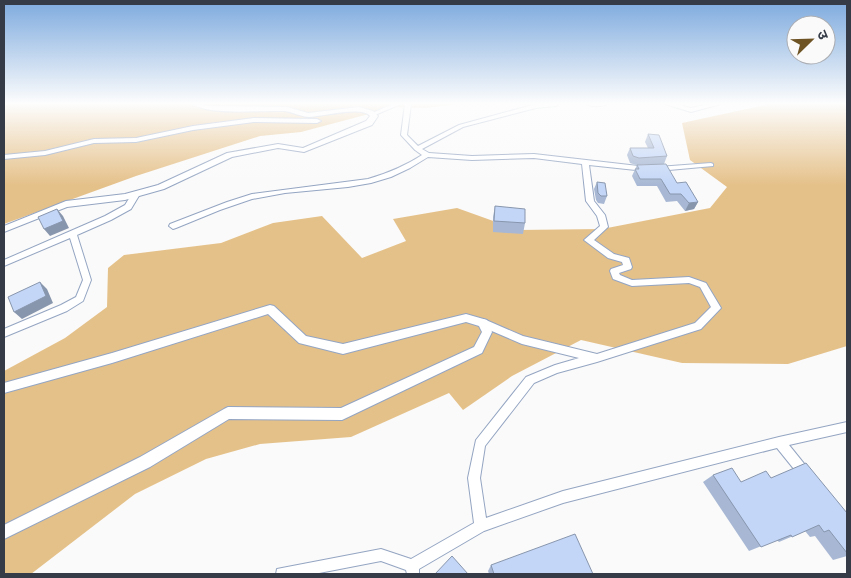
<svg xmlns="http://www.w3.org/2000/svg" width="851" height="578" font-family="Inter,'Noto Sans Devanagari',sans-serif">
<style>
.green{fill:#e5c18a}
.lines{fill:none;stroke-linecap:round;stroke-linejoin:round}
.minor-casing{stroke:#94a5c2;stroke-width:2}
.tertiary-casing{stroke:#94a5c2;stroke-width:2}
.minor{fill:#fff;fill-rule:evenodd}
.tertiary{fill:#fff;fill-rule:evenodd}
.wall{fill:#a8b8d4}
.shaded-wall{fill:#8896ad}
.building{fill:#c3d6f7;stroke:#8896ad}
</style>
<rect width="100%" height="100%" fill="#fafafa"/>
<!-- green -->
<path class="green" d="M4 104H458L424 108 395 107 301 132 260 136 136 176 4 224Z
M770 104H847V346L788 364 682 363 581 340 512 376 463 410 449 393 351 437 260 444 206 459 135 494 31 574H4V371L65 338 107 307 108 268 124 255 221 243 273 223 322 216 362 258 406 241 393 219 457 208 518 230 602 229 710 208 727 187 690 160 682 123Z"/>
<g class="lines">
<!-- minor casing -->
<g class="minor-casing">
<path id="minor" d="M393 104H401L375 115 370 114Z
M405 104H411L407 135 418 146 459 125 536 104H559L556 106 536 108 463 127 422 149 429 153 472 156 534 154 647 167V171H645L589 165 594 201 605 215 608 227 594 240 614 254 629 258 632 267 631 269 619 273 620 275 632 280 689 277 706 283 721 308 701 329 597 362 557 373 534 383 485 446 480 478 486 518 563 491 779 437 847 422V432L789 445 810 471 812 475 810 479 806 481 802 479 777 448 563 503 484 531 419 569V574H407L406 570 381 561 314 574H276L277 569 282 568 381 549 411 559 474 523 468 478 476 440 526 377 555 365 579 358 522 344 480 326 478 323 480 320 483 319 486 320 523 336 597 354 695 323 711 307 700 287 689 283 632 286 613 279 610 271 611 269 623 265 622 262 608 258 584 240 600 226 597 216 586 201 582 164 534 158 472 160 428 157 410 168 391 177 371 183 348 187 285 193 252 199 220 210 176 228 173 229 169 226 170 224 227 202 252 194 368 179C388 173 405 166 422 155L415 150 401 135Z
M586 104H607C602 107 591 107 586 104Z
M711 163 713 164V166L658 171 655 169 658 167Z
M133 192H136L140 194 131 209 111 220 77 235 91 280 83 301 67 311 4 337V329L61 305 76 297 83 280 70 238 4 266V260L105 216 125 205Z"/>
</g>
<!-- tertiary casing -->
<g class="tertiary-casing">
<path id="tertiary" d="M193 104 209 106 287 107 308 113 359 107 373 111 378 116 372 125 304 152 278 148 232 157 164 189 125 200 67 207 4 232V226L66 201 125 194 158 185 227 153 278 144 303 148 366 121 370 116C361 106 325 116 310 117 301 117 293 112 284 111 262 110 210 116 193 104Z
M665 104H676L691 108 709 104H721L691 112Z
M254 118 317 119 321 121 317 123 254 122 193 130 136 142 94 143 45 155 4 159V155L45 151 94 139 136 138 193 126Z
M270 305 274 306 306 336 343 344 466 314 487 320 492 332 482 353 342 420 229 419 150 467 4 539V525L140 457 224 409 228 407 341 408 474 347 482 332 479 326 466 322 343 354 299 343 268 314 112 363 4 393V383L112 353Z"/>
</g>
<!-- minor -->
<use href="#minor" class="minor"/>
<!-- tertiary -->
<use href="#tertiary" class="tertiary"/>
</g>
<!-- wall -->
<path class="wall" d="M648 134 667 156 664 164 636 165 630 163 627 155 630 148H648L645 142Z
M637 165 677 183 698 202 694 209 685 211 677 201 666 202 657 186H637L632 176Z
M597 182 607 196 604 204 598 203 596 200 594 189Z
M495 206 525 223 523 234 493 232V217Z
M713 475 741 482 771 478 847 513V556L833 560 815 536 810 537 805 531 779 542 777 540 749 551 703 482Z
M491 565 593 574H489L488 571Z"/>
<!-- shaded-wall -->
<path class="shaded-wall" d="M698 202 694 209 685 211 689 203Z
M57 209 63 216 69 228 50 236 44 229Z
M40 282 47 289 53 303 22 319 14 312Z"/>
<!-- building -->
<path class="building" d="M648 134 659 135 667 156 639 158 633 156 630 148H654Z
M666 164 677 183 686 182 698 202 689 203 681 194H670L661 179H640L635 169H639L637 165Z
M597 182 605 183 607 196H601L598 193Z
M495 206 525 209V223L494 221Z
M57 209 63 221 44 229 38 217Z
M40 282 46 296 14 312 8 297Z
M806 463 847 513V553L829 530 824 532 819 525 792 537 791 535 761 547 713 475 732 468 741 482 766 471 771 478Z
M575 534 593 574H494L491 565Z
M452 556 468 574H435Z"/>
<!-- sky -->
<linearGradient id="sky" x2="0" y2="1"><stop stop-color="#7daade"/><stop offset="0.56" stop-color="#fdfdfd"/><stop offset="1" stop-color="#fdfdfd" stop-opacity="0"/></linearGradient>
<rect width="851" height="185" fill="url(#sky)"/>
<!-- border -->
<rect width="851" height="578" fill="none" stroke="#353c48" stroke-width="10"/>
<!-- north arrow -->
<g transform="translate(811 40) rotate(67)"><circle r="24" fill="#fafafa" stroke="#abaeb3"/>
<path d="M0-4L9 19L0 12L-9 19Z" fill="#6e5325"/>
<text y="-8" font-size="14" font-weight="bold" text-anchor="middle" fill="#353c48">उ</text>
</g>
</svg>
